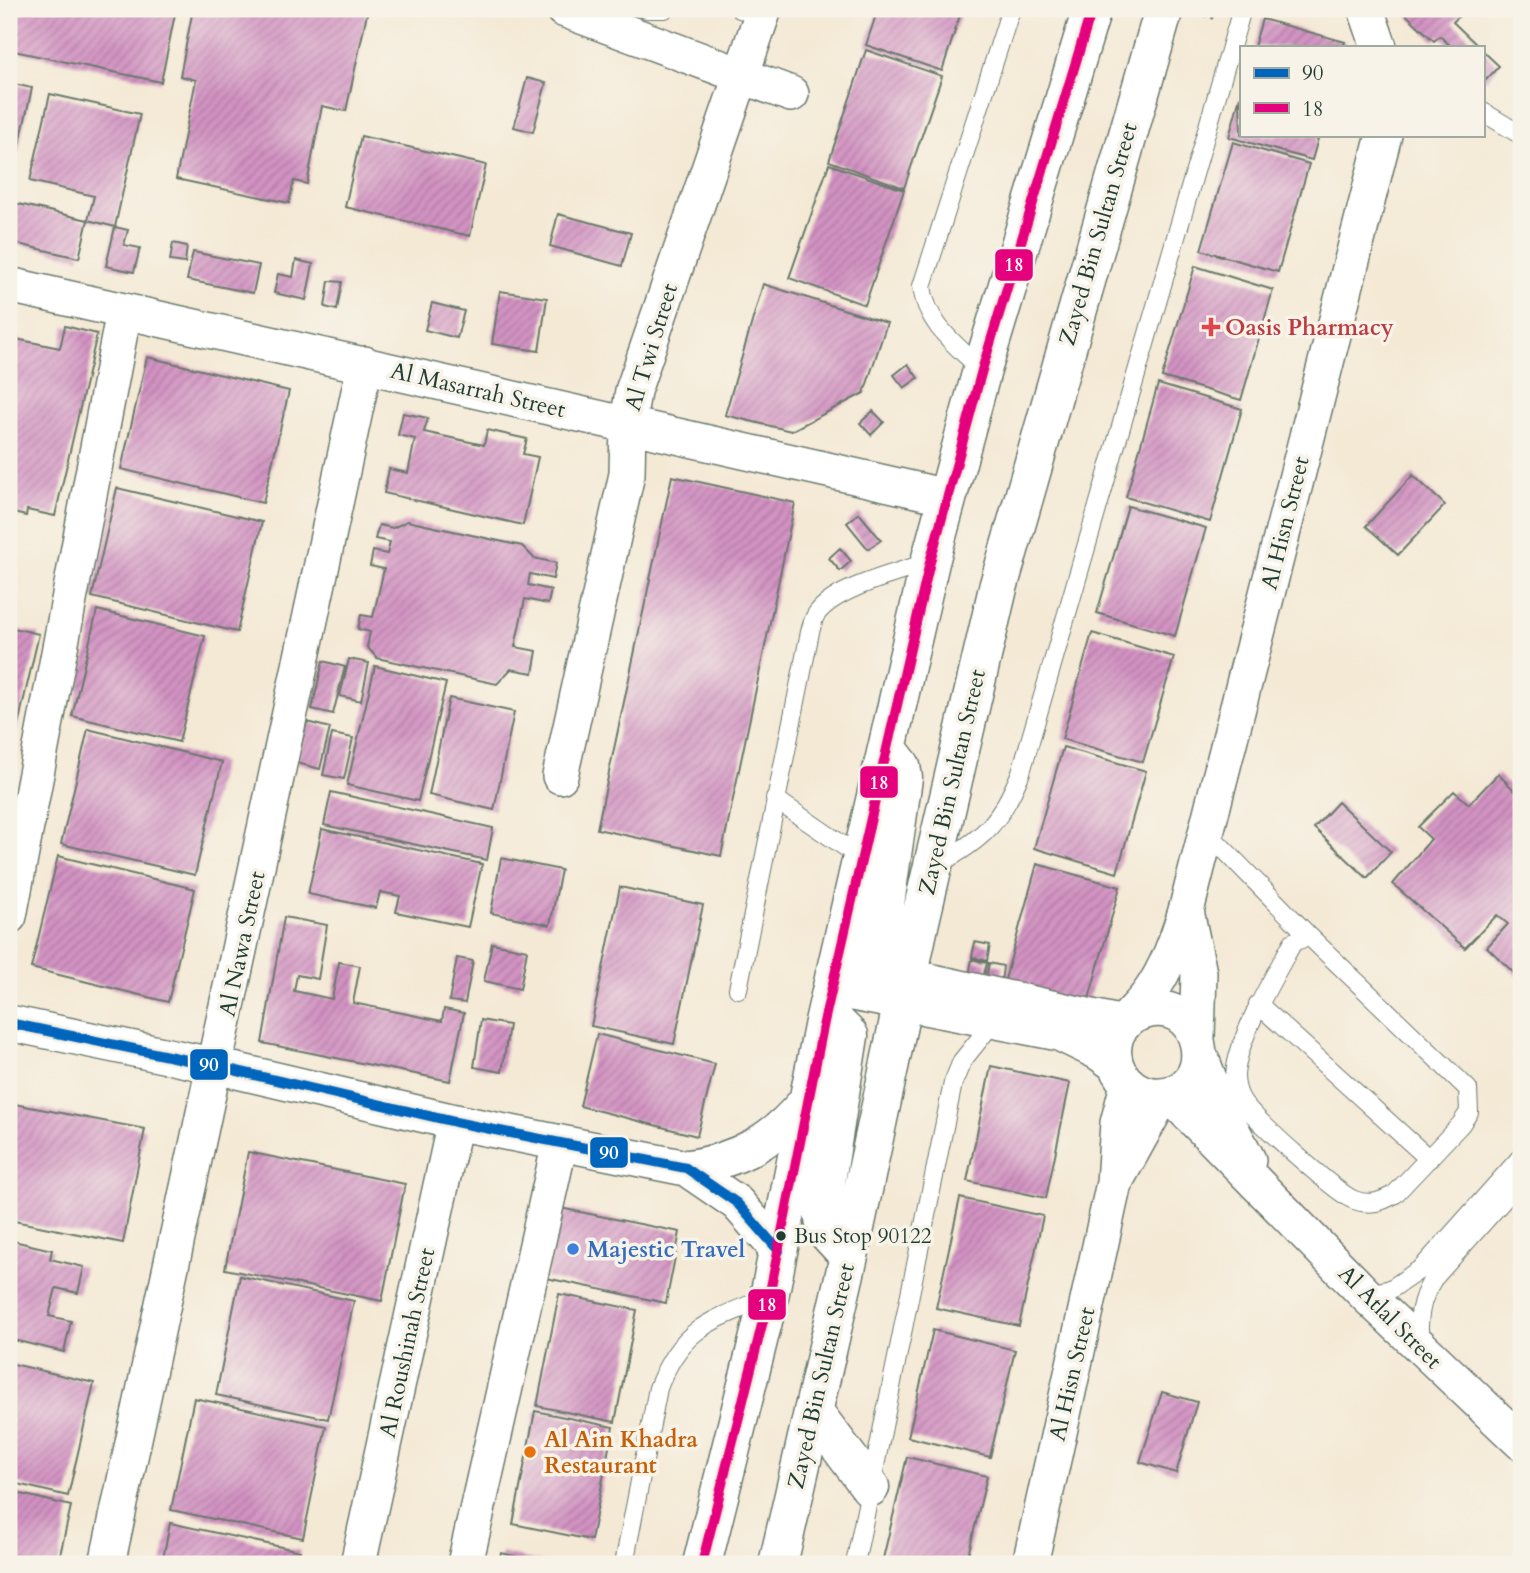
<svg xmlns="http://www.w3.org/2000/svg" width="1530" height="1573" font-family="Cardo,serif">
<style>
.building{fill:url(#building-hatch)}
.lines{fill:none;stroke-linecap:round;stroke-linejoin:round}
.lane-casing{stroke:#6a796c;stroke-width:20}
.street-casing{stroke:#6a796c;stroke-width:38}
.highway-casing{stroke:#6a796c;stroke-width:41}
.path{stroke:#6a796c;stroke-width:4.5;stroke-dasharray:2 5;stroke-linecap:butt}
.lane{stroke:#fff;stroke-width:18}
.street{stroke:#fff;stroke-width:35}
.highway{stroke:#fff;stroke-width:38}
.bus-1-casing{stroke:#f7f3e8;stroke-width:16}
.bus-2-casing{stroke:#f7f3e8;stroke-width:16}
.bus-1{stroke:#0065bd;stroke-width:10}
.bus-2{stroke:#e5007d;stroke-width:10}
.health-dot{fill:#e0444e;stroke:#f7f3e8;stroke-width:2.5}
.bus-dot{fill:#1f3d34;stroke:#f7f3e8;stroke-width:2.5}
.shop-dot{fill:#3f7fe0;stroke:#f7f3e8;stroke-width:2.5}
.food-dot{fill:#e8710a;stroke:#f7f3e8;stroke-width:2.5}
.labels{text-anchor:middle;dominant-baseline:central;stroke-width:7;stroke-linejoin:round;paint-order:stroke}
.bus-label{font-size:21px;fill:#1f3d34;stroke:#f7f3e8;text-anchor:start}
.street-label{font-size:23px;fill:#1f3d34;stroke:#f7f3e8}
.health-label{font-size:23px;font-weight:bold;fill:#be3a42;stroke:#f7f3e8;text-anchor:start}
.shop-label{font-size:23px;font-weight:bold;fill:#366cbe;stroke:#f7f3e8;text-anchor:start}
.food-label{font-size:23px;font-weight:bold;fill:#c56008;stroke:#f7f3e8;text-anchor:start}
.line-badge{stroke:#f7f3e8;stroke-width:2.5}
.badge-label{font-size:19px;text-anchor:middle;font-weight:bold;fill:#fff}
</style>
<defs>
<pattern id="building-hatch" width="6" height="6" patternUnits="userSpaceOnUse" patternTransform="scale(1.75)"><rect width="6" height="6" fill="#d393c3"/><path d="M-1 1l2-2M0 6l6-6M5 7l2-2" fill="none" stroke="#ab799f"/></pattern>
</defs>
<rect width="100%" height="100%" fill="#f7f3e8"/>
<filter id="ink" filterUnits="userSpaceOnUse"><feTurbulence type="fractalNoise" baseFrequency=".0143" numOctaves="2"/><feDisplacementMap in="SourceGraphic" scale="14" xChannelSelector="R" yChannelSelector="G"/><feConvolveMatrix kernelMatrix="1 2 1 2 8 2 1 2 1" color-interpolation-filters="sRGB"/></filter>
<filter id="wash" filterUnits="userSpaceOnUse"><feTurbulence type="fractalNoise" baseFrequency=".00686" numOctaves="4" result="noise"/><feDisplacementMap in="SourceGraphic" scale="28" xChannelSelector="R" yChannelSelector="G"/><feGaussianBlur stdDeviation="1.57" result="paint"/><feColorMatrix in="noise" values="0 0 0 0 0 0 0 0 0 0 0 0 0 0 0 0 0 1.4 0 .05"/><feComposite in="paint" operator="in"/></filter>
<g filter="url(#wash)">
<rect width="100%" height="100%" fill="#f4e9d5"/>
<g id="blocks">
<!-- building -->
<path class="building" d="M9 9H176L161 82 9 50Z
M193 9H368L346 111 322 106 307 184 294 181 289 203 176 179 196 80 180 76Z
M878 9H962L942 71 866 45Z
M1400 9H1466L1453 22 1479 47H1452L1440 36 1434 41Z
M1262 19 1345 42 1343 47H1254Z
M866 50 942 76 904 188 829 161Z
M1483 51 1499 66 1486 80 1483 77Z
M527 78 546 83 533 132 514 127Z
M9 83 32 88 10 188H9Z
M50 94 140 114 115 227 88 220 79 258 9 242 14 203 88 220 94 196 30 181Z
M1240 97 1241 135H1319L1312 160 1229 137Z
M361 136 486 165 470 236 345 207Z
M1233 142 1309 164 1278 272 1201 250Z
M829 164 904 190 865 305 789 278Z
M558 214 631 233 622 266 550 246Z
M115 227 128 230 124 245 140 248 134 272 106 266Z
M173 243 187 246 185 263 170 261Z
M193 252 259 265 253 293 187 280Z
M296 260 313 264 306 300 274 293 278 274 293 277Z
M1195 266 1273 290 1241 400 1162 377Z
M329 281 342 282 337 310 325 307Z
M763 284 887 323 864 393 791 431 725 415Z
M500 291 547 298 539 351 492 344Z
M432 303 464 311 457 338 425 330Z
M65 326 97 334 55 516 27 510 26 516 9 512 11 338 60 348Z
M147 357 289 391 263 503 121 469Z
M908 364 918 378 904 388 894 375Z
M1158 384 1242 409 1210 522 1126 497Z
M873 411 884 422 871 435 860 423Z
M403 413 428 418 424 432 484 445 487 430 527 439 523 454 538 457 523 525 384 493 389 469 408 473 415 439 398 435Z
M1413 475 1445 505 1398 555 1366 526Z
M672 476 795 503 721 856 597 829Z
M117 488 262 522 237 632 92 597Z
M1128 506 1206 528 1175 636 1097 613Z
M859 513 881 540 868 549 847 523Z
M407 521 522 546 534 558 556 563 553 579 530 574 528 585 551 590 548 604 525 599 515 647 537 651 533 673 511 669 497 684 377 658 367 647 370 632 358 629 361 615 373 617 384 569 370 566 373 551 387 554 390 542 375 539 379 525 393 528Z
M840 548 851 561 840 571 829 558Z
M97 610 205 636 179 742 72 716Z
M9 627 39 634 10 759H9Z
M1092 633 1174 657 1143 762 1062 739Z
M349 659 369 663 361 701 340 696Z
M323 661 345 667 333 714 312 709Z
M375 666 446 683 418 801 347 785Z
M449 698 514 712 494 810 429 795Z
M307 722 330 728 320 769 297 763Z
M88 729 222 762 195 875 61 844Z
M332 734 353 738 344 779 323 775Z
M1063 747 1146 771 1117 873 1034 848Z
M1498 774 1521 797V980L1487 947 1508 924 1497 915 1465 948 1393 884 1431 839 1418 827 1454 791 1469 804Z
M331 792 493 828 487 860 324 825Z
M1338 802 1391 852 1367 878 1314 828Z
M322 829 482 864 468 927 396 912 400 896 380 892 376 908 308 894Z
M58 856 195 889 168 1002 31 968Z
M501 858 561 870 550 925 491 913Z
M1037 864 1120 887 1087 1006 1004 983Z
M620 887 703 905 674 1044 591 1026Z
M284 917 327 925 318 979 297 975 294 991 332 999 339 962 360 966 353 1003 442 1021 444 1009 464 1013 450 1081 262 1043Z
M975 942 990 945 987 961 972 957Z
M492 943 527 950 520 989 484 981Z
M457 958 473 961 465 1003 449 1001Z
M972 959 987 963 983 979 969 976Z
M989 963 1003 966 1001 983 986 980Z
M481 1020 509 1025 502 1072 474 1067Z
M597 1034 715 1064 697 1136 580 1106Z
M991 1066 1070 1083 1046 1198 967 1181Z
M9 1103 145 1129 123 1243 9 1220Z
M248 1152 405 1184 382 1301 225 1269Z
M960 1198 1043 1216 1019 1326 936 1308Z
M560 1208 680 1232 666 1303 546 1278Z
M9 1240 52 1250 50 1259 84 1267 78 1293 56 1288 49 1316 71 1321 64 1352 9 1339Z
M240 1276 354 1301 328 1419 216 1395Z
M559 1294 637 1310 615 1422 537 1406Z
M933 1330 1015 1350 990 1457 908 1437Z
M9 1363 94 1383 68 1496 9 1482Z
M1162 1392 1197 1402 1176 1473 1140 1462Z
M194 1398 326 1426 303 1538 171 1510Z
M535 1411 613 1427 591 1540 513 1524Z
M907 1457 987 1476 966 1564 882 1563Z
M9 1491 71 1506 58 1564H9Z
M170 1523 300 1551 297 1564H162Z
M501 1553 546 1563V1564H499Z"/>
</g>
</g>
<g filter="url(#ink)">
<use href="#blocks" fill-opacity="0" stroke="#6a796c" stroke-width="2"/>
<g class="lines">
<!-- lane casing -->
<g class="lane-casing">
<path id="lane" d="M646 9H665
M740 9 761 16
M1483 112 1521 135
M982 370C956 345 926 324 922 286L1011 9
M775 799 860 857
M1206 831 1309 936
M936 865C983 840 1001 822 1021 772L1242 9
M1309 936 1468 1089 1469 1112 1461 1124 1395 1194C1381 1202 1370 1206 1354 1200 1336 1193 1253 1118 1242 1101 1237 1093 1235 1083 1235 1075 1238 1036 1274 977 1293 942Z
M738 989 810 632C812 626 813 617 818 612 840 586 898 573 930 562
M1258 1004 1429 1159
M1366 1295 1391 1289 1422 1268 1521 1157
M1419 1343C1418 1318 1420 1300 1433 1279L1521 1180
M624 1564 658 1388C682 1326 711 1321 769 1297
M855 1564 953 1083 962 1061 994 1021"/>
</g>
<!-- street casing -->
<g class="street-casing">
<path id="street" d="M563 9 791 94
M1366 9 1379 47
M9 285 947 497
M560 776 627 474 628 423 633 391 764 9
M1186 911 1199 973 1197 1037
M9 916 124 311
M838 961 1124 1024
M832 989 1059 1033 1098 1052 1115 1064
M1131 1017C1205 978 1227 1100 1153 1095 1139 1094 1126 1085 1119 1072 1113 1062 1112 1048 1116 1036 1122 1021 1139 1008 1149 994 1167 969 1177 940 1186 911L1384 135
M9 1023 216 1066 455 1122 686 1168 737 1203 779 1251
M1200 1056 1222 1112 1248 1160
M1169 1094 1366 1295 1521 1442
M686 1168C738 1161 775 1140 807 1100
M1116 1180 1163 1095
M107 1564 365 364
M358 1564 455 1122
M465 1564 560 1143
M1030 1564 1114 1183 1118 1123 1128 1085"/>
</g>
<!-- highway casing -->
<g class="highway-casing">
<path id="highway" d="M887 748 901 766 903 778 879 946 885 954 912 959
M824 1022 838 1025 849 1036 822 1206 826 1231 849 1256
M813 1411 870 1487
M702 1564 769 1297 824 1022 930 562 982 370 1092 9
M778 1564 849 1256 920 921 998 588 1164 9"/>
</g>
<!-- path -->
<path class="path" d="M1198 13 1216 18"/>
<!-- lane -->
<use href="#lane" class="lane"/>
<!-- street -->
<use href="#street" class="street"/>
<!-- highway -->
<use href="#highway" class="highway"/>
<!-- bus-1 casing -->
<g class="bus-1-casing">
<path id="bus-1" d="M9 1023 216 1066 455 1122 686 1168 737 1203 779 1251"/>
</g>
<!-- bus-2 casing -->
<g class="bus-2-casing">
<path id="bus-2" d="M702 1564 769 1297 824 1022 930 562 982 370 1092 9"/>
</g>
<!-- bus-1 -->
<use href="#bus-1" class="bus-1"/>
<!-- bus-2 -->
<use href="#bus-2" class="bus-2"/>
</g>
</g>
<!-- markers -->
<path class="health-dot" d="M1207.5 316.5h7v7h7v7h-7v7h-7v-7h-7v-7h7z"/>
<circle class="bus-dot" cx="781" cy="1236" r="6"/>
<circle class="shop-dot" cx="573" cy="1249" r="7"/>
<circle class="food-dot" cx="530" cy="1452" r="7"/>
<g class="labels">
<!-- bus labels -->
<g class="bus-label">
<text x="794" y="1236">Bus Stop 90122</text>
</g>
<!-- street labels -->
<g class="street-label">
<text transform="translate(1098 234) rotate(-74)">Zayed Bin Sultan Street</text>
<text transform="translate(651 347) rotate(-73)">Al Twi Street</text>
<text transform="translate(478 390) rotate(13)">Al Masarrah Street</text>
<text transform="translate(1285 523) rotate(-76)">Al Hisn Street</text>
<text transform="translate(952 782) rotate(-77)">Zayed Bin Sultan Street</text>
<text transform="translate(242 944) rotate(-78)">Al Nawa Street</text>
<text transform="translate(1390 1317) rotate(45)">Al Atlal Street</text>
<text transform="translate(407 1343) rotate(-78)">Al Roushinah Street</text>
<text transform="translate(1072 1374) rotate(-77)">Al Hisn Street</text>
<text transform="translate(821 1376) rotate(-77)">Zayed Bin Sultan Street</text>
</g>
<!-- health labels -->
<g class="health-label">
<text x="1225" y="327">Oasis Pharmacy</text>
</g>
<!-- shop labels -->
<g class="shop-label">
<text x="587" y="1249">Majestic Travel</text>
</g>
<!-- food labels -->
<g class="food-label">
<text x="544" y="1439">Al Ain Khadra<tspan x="544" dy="26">Restaurant</tspan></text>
</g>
</g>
<g class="line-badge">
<rect x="994" y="248" width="40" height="34" rx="7" fill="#e5007d"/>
<rect x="859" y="765" width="40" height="34" rx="7" fill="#e5007d"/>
<rect x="189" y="1048" width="40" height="33" rx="7" fill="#0065bd"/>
<rect x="589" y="1136" width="40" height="33" rx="7" fill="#0065bd"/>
<rect x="747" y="1288" width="40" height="33" rx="7" fill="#e5007d"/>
</g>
<g class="badge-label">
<text x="1014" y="271">18</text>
<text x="879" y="789">18</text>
<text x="209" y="1071">90</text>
<text x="609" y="1159">90</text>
<text x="767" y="1311">18</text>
</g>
<!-- margin -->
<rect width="1530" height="1573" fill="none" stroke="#f7f3e8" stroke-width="35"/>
<!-- legend -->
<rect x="1240" y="46" width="245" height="91" fill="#f7f3e8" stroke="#a1aaa0" stroke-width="2"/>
<rect x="1254" y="68" width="35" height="10" fill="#0065bd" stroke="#a1aaa0" stroke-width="2"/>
<text x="1302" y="80" font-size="21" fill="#1f3d34">90</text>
<rect x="1254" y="103" width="35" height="10" fill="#e5007d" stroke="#a1aaa0" stroke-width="2"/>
<text x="1302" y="116" font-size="21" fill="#1f3d34">18</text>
</svg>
